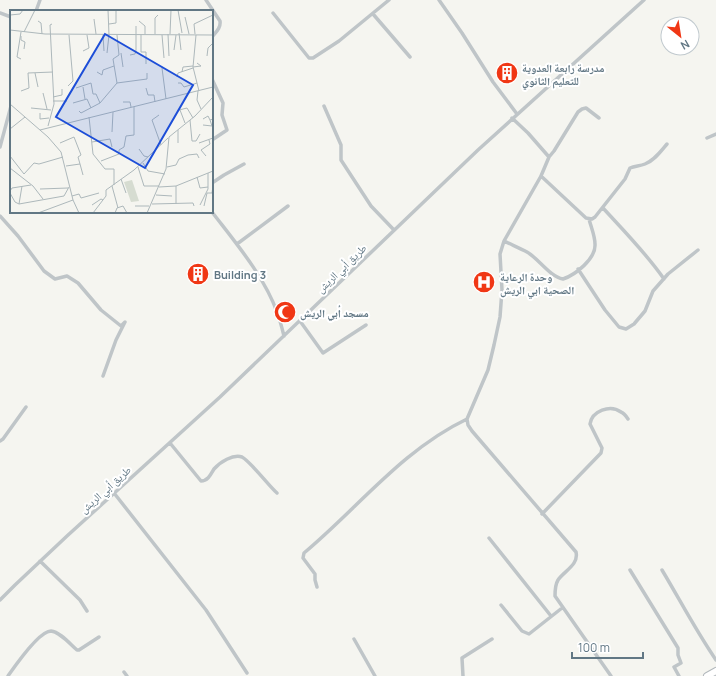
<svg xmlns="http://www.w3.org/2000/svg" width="716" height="676" font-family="Manrope,'Noto Naskh Arabic',sans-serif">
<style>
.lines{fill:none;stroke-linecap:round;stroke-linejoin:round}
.primary-casing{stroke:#b2b8bc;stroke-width:8}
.minor{stroke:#bfc5c8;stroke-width:3.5}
.primary{stroke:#fff;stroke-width:6}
.labels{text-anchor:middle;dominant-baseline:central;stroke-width:4;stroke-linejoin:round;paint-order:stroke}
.poi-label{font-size:11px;font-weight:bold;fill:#617784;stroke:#fff;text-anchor:start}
.street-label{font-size:11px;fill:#617784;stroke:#fff}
.inset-road{fill:none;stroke:#adb8bb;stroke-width:1}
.view{fill:#1d4ed8;fill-opacity:0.15;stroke:#1d4ed8;stroke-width:2}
.inset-edge{fill:none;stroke:#617784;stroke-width:2}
</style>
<rect width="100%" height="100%" fill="#f5f5f0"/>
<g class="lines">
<!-- primary casing -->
<g class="primary-casing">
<path id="primary" d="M707 676 716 671"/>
</g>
<!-- minor -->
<path class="minor" d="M206 0 220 21C221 28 216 32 212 37
M439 0 462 33 493 82 517 114
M36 11 40 0
M0 13 11 17
M273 13 309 58H313L339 41 389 0
M373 14 410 57
M212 79 223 103 222 115 227 130 212 140
M324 106 341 145V160L371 206 394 230
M512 118 528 133 549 157
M599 118 586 108 582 109 578 112 554 151 549 157 541 176 504 241 500 254 502 290 500 317 494 345 488 370 467 419 468 425 472 431 576 552C579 565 564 571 558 580 555 585 555 590 555 596L611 676
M707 138 716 134
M0 147 11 106
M541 176 586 218 592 219 595 217 625 179 630 168C635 166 640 166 645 164 655 160 661 151 667 144
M212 183 224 175 244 164
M603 208C624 231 646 253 664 279
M212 212C235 242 264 276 277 312 280 320 282 328 284 336
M0 216 18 236 44 271 55 279 67 276 78 283 101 310 121 326 125 322 116 340 103 376
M504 241C512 245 520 248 527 252 538 258 550 277 563 279 575 275 596 259 595 244 595 236 591 227 589 219
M237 244 288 206
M578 269 605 310 619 327 626 329 634 324 645 311 653 291 668 274 698 250
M300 321 323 353 366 325
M0 441 3 439 26 407
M170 443 201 481C208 481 211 474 214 469 220 462 233 454 242 457 250 461 269 486 277 493
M114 493 206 610 247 673
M542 514 601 453 602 448 590 424C592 411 610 404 621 412 624 413 626 416 628 419
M489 538 551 616
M40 561 80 600 87 611
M630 570 678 648V655L681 663 674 667 679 676
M662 570C680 600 696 631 716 660
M317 587 315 580V574L303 558 304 553C358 508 402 450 467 419
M0 600 15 585 67 536 220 397 478 150 644 0
M501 605 522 631 529 634 562 608
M354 639 375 676
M124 672 127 676
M8 676C15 666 39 631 51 631 60 632 70 644 77 650H79L99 637
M463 676 462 658 492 639"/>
<!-- primary -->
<use href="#primary" class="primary"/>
</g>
<!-- icons -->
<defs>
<g id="building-disc" transform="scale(1.15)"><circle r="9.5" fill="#f03715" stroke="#fff"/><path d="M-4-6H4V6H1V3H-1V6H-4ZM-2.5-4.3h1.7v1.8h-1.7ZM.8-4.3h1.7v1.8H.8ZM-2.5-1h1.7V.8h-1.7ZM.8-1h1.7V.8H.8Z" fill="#fff"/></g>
<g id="hospital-disc" transform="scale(1.15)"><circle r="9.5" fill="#f03715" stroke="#fff"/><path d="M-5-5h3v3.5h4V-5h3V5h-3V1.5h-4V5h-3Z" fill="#fff"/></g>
<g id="mosque-disc" transform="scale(1.15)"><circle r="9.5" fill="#f03715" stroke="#fff"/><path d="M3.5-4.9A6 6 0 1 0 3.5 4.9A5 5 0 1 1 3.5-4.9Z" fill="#fff"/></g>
</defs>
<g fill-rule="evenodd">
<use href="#building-disc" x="507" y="73"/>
<use href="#building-disc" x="198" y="274"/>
<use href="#hospital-disc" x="484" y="282"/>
<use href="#mosque-disc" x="285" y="312"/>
</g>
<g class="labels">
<!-- poi labels -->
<g class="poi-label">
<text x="522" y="67">مدرسة رابعة العدوية<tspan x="522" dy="13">للتعليم الثانوي</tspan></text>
<text x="214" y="274">Building 3</text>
<text x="500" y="276">وحدة الرعاية<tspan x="500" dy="13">الصحية ابي الريش</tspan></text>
<text x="300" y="312">مسجد أبي الريش</text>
</g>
<!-- street labels -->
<g class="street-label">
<text transform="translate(341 268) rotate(-44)">طريق أبي الريش</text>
<text transform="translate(105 489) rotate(-42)">طريق أبي الريش</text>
</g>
</g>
<!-- overview -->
<g transform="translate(10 10)">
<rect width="203" height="203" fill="#f5f5f0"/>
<path d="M122 170 129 191 121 192 114 172Z" fill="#d6dcd1"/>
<path class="inset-road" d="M98 0 99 25M168 0 172 23M0 5 10 4 13 0M175 7 179 24M84 9 86 24M28 11 31 13 32 24M129 11 135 16V24M99 14 106 13V0M0 20 35 24 203 25M11 22 7 47 11 49M14 22 25 0M169 23 171 40M145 24V8L148 5M158 24 159 46M160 24 161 0M185 24 184 14 203 5M93 25 94 41M131 25V42H136V54M152 25 154 48M186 25 183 57 189 81M11 26V30L15 32 14 39M164 40 166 25M73 41 79 38 77 25M97 43 99 25M111 43 113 57M120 45 125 44 126 40V16M197 46 198 38 203 33M183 57 191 56 187 53M152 58 156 89M87 62 92 65 93 60 104 56M172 62 173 57 183 56M25 63 28 77M167 67 168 63 183 58M107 73 103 49 109 45 107 25M168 73H171L174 77 187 73M58 76 63 71 59 25M73 77 75 89M66 78 81 73 83 84M136 78 138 85H144L145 92M11 81 19 78 18 63 43 62M188 81 187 90 191 99M33 83 37 99M83 84H86L90 93M43 87 52 85V79M43 91H57M113 92H120L121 97M63 93 77 89 81 98M0 94 38 127 51 142 63 190 69 203M21 98 41 100M169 100 177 98 183 108M170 100 175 113M69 101 71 103 90 93 107 73 137 69V63M30 103V109L39 108M149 105 142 110 151 135M79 107 83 144 95 159H104V175M193 109 198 106 200 110 203 109M180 110 182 131H186L190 124M193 115 202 116 200 110M38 116 44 94 40 15 42 14M0 119 15 107M30 120 203 77M168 120V133M102 122 103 102M82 132 100 129 102 137M50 133 64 127 71 145 68 147 70 154M189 133 203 128M129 139 134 146 138 147M0 146 14 164 24 153 29 154 53 147M196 146 191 140 200 134 199 130M91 151 109 144V140L114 137 116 126 124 125V97M133 153 138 161 155 164M56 156 70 154 73 165M128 157 134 176H149M157 157 166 155 169 149 178 145 187 144 189 148M0 158 23 176 33 189M187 167 190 178 198 177M111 169 116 183M102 176 108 198M166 176V194M149 177 166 176 203 161M30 179 58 178M0 181 2 178 21 175M0 183 5 192 9 194 54 186 59 177M146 185 162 186M62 186 69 184 71 188 89 183M9 194 12 176M142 194 183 193 184 196M82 195 91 189 93 190M190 195 198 179V163M125 196H139M194 196 197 183H202L203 176M28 203 63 190M83 203 96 186V180L124 160 158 128M105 203 107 198 113 196 117 203M137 203 156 159 159 127 185 106 203 87"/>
<path class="view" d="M95 24 183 75 135 158 46 107Z"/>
<rect width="203" height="203" class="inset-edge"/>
</g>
<!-- north arrow -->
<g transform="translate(680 36) rotate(150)"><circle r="19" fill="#ffffff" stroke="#c0c9ce"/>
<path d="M0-3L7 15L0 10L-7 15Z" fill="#f03715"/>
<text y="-6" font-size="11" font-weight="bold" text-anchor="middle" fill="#617784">N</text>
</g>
<!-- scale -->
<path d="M572 652v6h71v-6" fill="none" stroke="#617784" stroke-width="2"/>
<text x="578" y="652" font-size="12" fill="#617784" stroke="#ffffff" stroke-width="3" paint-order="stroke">100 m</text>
</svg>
